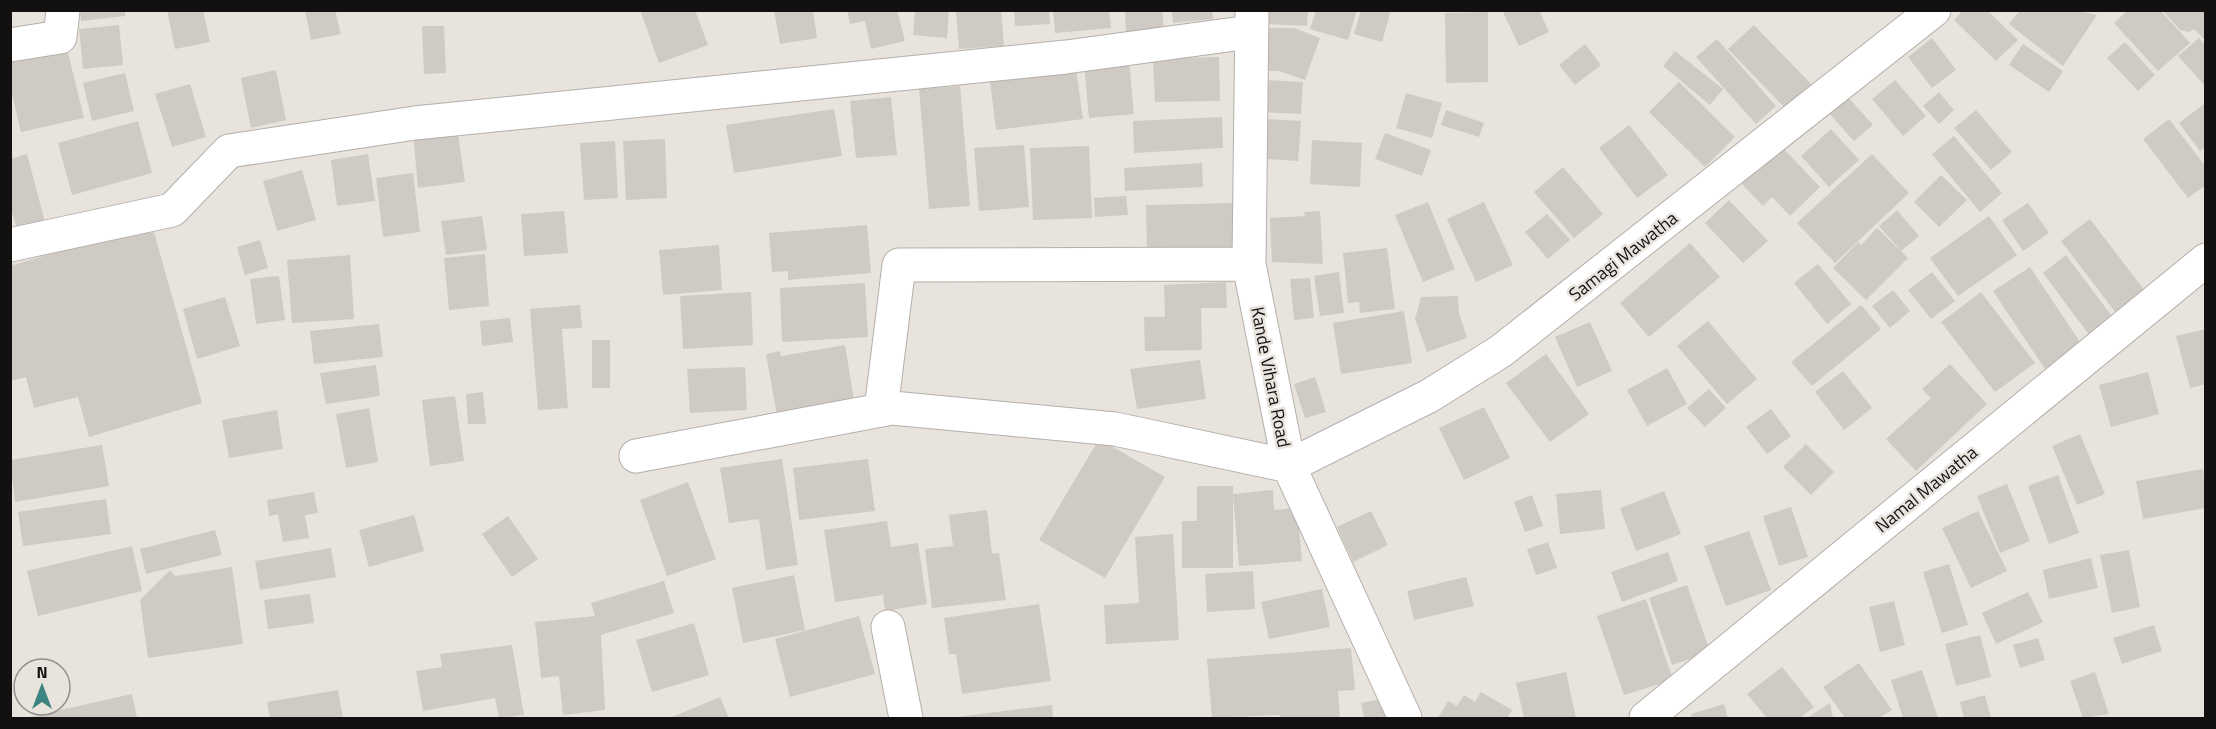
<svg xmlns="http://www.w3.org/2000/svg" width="2216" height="729" font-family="'Titillium Web',sans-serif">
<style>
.building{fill:#cfcac4}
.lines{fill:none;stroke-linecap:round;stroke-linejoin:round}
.street-casing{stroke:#b4afaa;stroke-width:35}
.street{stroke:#fff;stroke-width:33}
.labels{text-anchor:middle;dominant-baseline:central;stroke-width:5;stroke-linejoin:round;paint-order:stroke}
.street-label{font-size:18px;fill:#13110f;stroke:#e9e3de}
</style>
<rect width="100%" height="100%" fill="#e9e3de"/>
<!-- building -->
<path class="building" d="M80 10H125V16L81 21Z
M167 10H203L210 42 175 49Z
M305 10H335L341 34 311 40Z
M640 10H695L708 45 659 63Z
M774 10H813L817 38 780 44Z
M847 10H897L905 41 871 49 865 21 850 24Z
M915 10H949L947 38 913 35Z
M956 10H1001L1004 46 959 49Z
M1014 10H1049L1050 24 1015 26Z
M1053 10H1109L1111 28 1055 33Z
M1125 10H1162L1164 31 1126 33Z
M1172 10H1212L1213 19 1173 23Z
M1268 10H1308L1307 26 1267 24Z
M1316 10H1357L1348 40 1310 29Z
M1361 10H1391L1382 42 1354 34Z
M1502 10H1539L1549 32 1519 46Z
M1963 10H1987L2018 40 1996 61 1954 20Z
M2020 10H2073L2097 15 2063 66 2009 24Z
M2128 10H2160L2190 43 2158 71 2114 23Z
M2162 10H2206V38L2204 39 2194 29 2189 32 2180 30Z
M1488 12V82L1446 83 1445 13Z
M119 25 123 65 83 69 79 29Z
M1754 25 1812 85 1787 110 1728 49Z
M422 26H444L446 73 424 74Z
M1266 28H1294L1320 38 1305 80 1279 71H1266Z
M1932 38 1956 70 1932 88 1908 57Z
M2199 38 2206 46V87L2178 56Z
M1717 39 1776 106 1756 124 1696 57Z
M2125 42 2155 75 2138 91 2107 58Z
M1585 44 1601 65 1575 85 1559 65Z
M2023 44 2063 71 2049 92 2009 65Z
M67 49 84 118 21 132 10 86V62Z
M1675 51 1723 89 1710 105 1663 66Z
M1219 57 1220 101 1155 102 1153 59Z
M1129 61 1134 114 1089 118 1084 65Z
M1075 62 1083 119 996 130 989 73Z
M276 70 286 120 251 128 241 78Z
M125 73 134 111 92 121 83 83Z
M1264 80 1303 82 1301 114 1262 112Z
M1895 80 1926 116 1903 136 1872 99Z
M1679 82 1735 137 1705 167 1649 112Z
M190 84 206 137 172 147 155 94Z
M960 86 970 206 929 209 919 89Z
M1939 92 1954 110 1939 124 1923 106Z
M1406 93 1442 103 1432 138 1396 128Z
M1847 96 1873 125 1854 141 1828 112Z
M891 97 897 155 856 158 850 101Z
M2204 104 2206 147 2200 151 2179 123Z
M834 109 842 156 734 173 726 125Z
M1446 110 1484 123 1479 137 1441 125Z
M1976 110 2012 152 1991 170 1954 128Z
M1222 117 1223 148 1134 153 1133 121Z
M1267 119 1301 121 1298 161 1265 159Z
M2169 119 2206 167V185L2188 198 2143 139Z
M138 121 152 173 72 195 58 143Z
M1629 125 1668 175 1637 198 1599 148Z
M457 127 465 182 418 188 413 132Z
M1831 129 1859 160 1829 187 1801 156Z
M1385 133 1431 150 1422 176 1375 159Z
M1954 136 2002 193 1980 212 1932 154Z
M665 139 667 198 626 200 623 141Z
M1312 140 1362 143 1360 187 1310 184Z
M615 141 618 198 584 200 580 143Z
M1024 145 1029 207 979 211 974 148Z
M1089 146 1092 218 1033 220 1030 148Z
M1781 146 1820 187 1790 216 1772 197 1763 206 1741 183Z
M27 154 45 222 17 229 10 205V159Z
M368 154 375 201 337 206 331 160Z
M1872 154 1909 193 1835 263 1797 223Z
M1202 163 1203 187 1125 191 1124 168Z
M1563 167 1603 214 1574 238 1534 192Z
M302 170 316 220 277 231 263 181Z
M413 173 420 232 383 237 376 178Z
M1941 175 1967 200 1939 227 1914 202Z
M1126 196 1128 215 1095 217 1094 198Z
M1729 200 1768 241 1743 263 1705 223Z
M1428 202 1455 269 1423 282 1395 215Z
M1484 202 1513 265 1476 282 1447 219Z
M1235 203 1237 254 1147 255 1146 205Z
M2028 203 2049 233 2023 251 2002 220Z
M1897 210 1919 236 1901 251 1879 226Z
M564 211 568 253 524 256 521 214Z
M1320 211 1323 264 1272 262 1270 218 1305 216 1304 212Z
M1547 214 1570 240 1548 259 1525 232Z
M482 216 487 250 446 255 441 221Z
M1989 216 2017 255 1958 296 1930 258Z
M2090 219 2148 295 2119 317 2061 241Z
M148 225 151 233 154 232 202 403 89 437 78 397 34 408 26 377 10 381V266Z
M867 225 871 273 788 280V271L772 272 769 233Z
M1877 228 1908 258 1866 300 1833 268 1858 242 1861 245Z
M260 240 268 268 245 275 237 247Z
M1690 243 1720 277 1649 337 1620 303Z
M719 245 722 290 663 295 659 250Z
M1387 248 1395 309 1360 313 1359 302 1348 303 1343 253Z
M485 254 489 306 449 310 444 258Z
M350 255 354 319 292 323 287 260Z
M2066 255 2114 319 2090 336 2043 273Z
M1818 264 1851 304 1827 324 1794 283Z
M2030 267 2082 345 2045 369 1993 291Z
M1339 272 1344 313 1320 316 1314 276Z
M1932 272 1955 301 1931 319 1908 290Z
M279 276 285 320 256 324 250 279Z
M1310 278 1314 318 1294 320 1290 279Z
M1226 282 1227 308H1201L1202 350 1145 351 1144 317H1165L1164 285Z
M865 283 868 337 782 342 780 288Z
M1893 290 1910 311 1890 328 1872 306Z
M751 292 753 345 683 349 680 296Z
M1981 292 2035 363 1995 392 1941 322Z
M1458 296 1459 313 1467 338 1427 352 1415 319 1421 297Z
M225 297 240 346 197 359 183 309Z
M580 305 582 328 562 329 568 408 538 410 530 309Z
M1861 305 1881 329 1812 386 1791 362Z
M1404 311 1412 363 1341 374 1333 323Z
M510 318 513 342 482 346 480 321Z
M1708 321 1757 379 1727 404 1677 346Z
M1590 322 1612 371 1577 387 1555 337Z
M379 324 383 357 314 364 310 331Z
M2206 329V384L2190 388 2176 336Z
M592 340H610V388H592Z
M845 345 856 412 779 426 766 354 780 351 781 356Z
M1546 354 1589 414 1550 442 1506 383Z
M1200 360 1206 399 1137 409 1130 369Z
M1950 364 1987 404 1916 471 1886 439 1931 398 1922 389Z
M376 365 380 396 326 404 320 373Z
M745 367 747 410 690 413 687 369Z
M1667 368 1687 404 1647 426 1627 390Z
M1843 371 1872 408 1844 430 1815 392Z
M2148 372 2159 414 2111 427 2099 385Z
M1315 377 1326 412 1305 418 1294 384Z
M1709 389 1726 408 1705 427 1687 408Z
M483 392 486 424H468L466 394Z
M455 396 464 461 430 466 422 400Z
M1484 407 1510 458 1464 480 1439 428Z
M369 408 378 462 346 468 336 414Z
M1771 409 1791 436 1767 454 1746 427Z
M277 410 283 449 229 458 222 420Z
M2080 434 2105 494 2077 505 2052 446Z
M1099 439 1165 477 1105 578 1039 540Z
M1806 444 1834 472 1811 495 1783 467Z
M102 445 109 486 15 502 10 460Z
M782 459 798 565 766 570 759 519 729 523 720 468Z
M868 459 875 511 799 520 793 468Z
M2203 469 2206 508 2143 519 2136 481Z
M2058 475 2079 533 2049 544 2028 486Z
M688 482 716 559 667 576 640 500Z
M2007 484 2030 541 2000 553 1977 496Z
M1197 486H1233V568H1182V521H1197Z
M1273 490 1274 510 1297 508 1302 561 1239 566 1233 494Z
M1601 490 1605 529 1560 534 1556 494Z
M1664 491 1681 534 1636 551 1620 508Z
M314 492 318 513 305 515 309 538 283 542 278 514 269 516 267 500Z
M1532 495 1543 526 1525 532 1514 502Z
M106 499 111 534 23 546 18 512Z
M1791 507 1808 557 1779 566 1763 516Z
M987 510 992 554 999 553 1006 600 932 608 925 549 953 546 949 515Z
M1371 511 1388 545 1353 562 1337 527Z
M1978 511 2007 571 1971 588 1942 528Z
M414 515 424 551 369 567 359 530Z
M508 516 538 559 512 577 482 534Z
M887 521 891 547 918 543 927 604 885 611 883 595 835 602 824 530Z
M215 530 222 555 146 574 140 549Z
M1749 531 1771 590 1726 606 1704 546Z
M1173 534 1179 640 1106 644 1104 605 1139 603 1135 537Z
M1548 542 1557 568 1536 575 1527 549Z
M132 546 142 591 38 616 27 571Z
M331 548 336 577 260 590 255 561Z
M2129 550 2140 607 2112 613 2100 555Z
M1668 552 1678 581 1622 602 1611 572Z
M2091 558 2098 588 2049 599 2043 570Z
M1949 564 1968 625 1942 633 1923 572Z
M232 567 243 644 148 658 140 600 170 570 175 576Z
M1253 571 1255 609 1207 612 1205 574Z
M794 575 805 630 743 643 732 588Z
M1466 577 1474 606 1414 620 1407 591Z
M664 581 674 613 601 635 605 710 563 715 559 676 541 678 535 622 595 616 591 603Z
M1687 585 1710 652 1672 665 1649 598Z
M1322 589 1330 627 1269 639 1261 602Z
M2028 592 2043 622 1996 644 1982 613Z
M310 594 314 623 268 629 264 600Z
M1646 599 1673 680 1624 695 1597 616Z
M1894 601 1905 645 1880 652 1869 607Z
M1039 604 1051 681 962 694 956 654H949L944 618Z
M859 616 875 674 790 697 775 639Z
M694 623 709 675 652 692 636 640Z
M2154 625 2162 651 2122 664 2113 638Z
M1980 635 1991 677 1956 686 1945 644Z
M2038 638 2045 660 2020 668 2013 645Z
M512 645 524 715 499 718 495 698 423 711 416 671 442 667 440 654Z
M1351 648 1355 690 1338 691 1340 718H1280V715L1212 718 1207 659Z
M1859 663 1892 710 1879 718H1845L1823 687Z
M1782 667 1814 707 1800 718H1767L1747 694Z
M1922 670 1938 718H1903L1891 680Z
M1566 672 1576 718H1524L1516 683Z
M2095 672 2109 714 2083 718 2070 681Z
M338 690 343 718H270L267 702Z
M1481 692 1512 710 1507 718H1438L1448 701 1457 706 1464 695 1475 702Z
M132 694 137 718H25Z
M1985 695 1991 718H1964L1960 702Z
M720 697 729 718H670Z
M1387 698 1391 718H1364L1361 703Z
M1830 703 1833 718H1807Z
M1724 704 1728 718H1692L1691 714Z
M1052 705 1053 718H957V717Z"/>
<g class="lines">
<!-- street casing -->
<g class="street-casing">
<path id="street" d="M1252 10 1249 264 1289 466 1405 718
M10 45 60 37 63 10
M10 245 172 210 229 151 415 123 1066 57 1250 32
M881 410 899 265 1249 264
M636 456 892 408 1115 429 1289 466 1429 396 1501 351 1934 10
M888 627 906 718
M1646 718 2206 260"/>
</g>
<!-- street -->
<use href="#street" class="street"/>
</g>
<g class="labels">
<!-- street labels -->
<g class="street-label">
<text transform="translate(1623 256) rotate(-38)">Samagi Mawatha</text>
<text transform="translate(1271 377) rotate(79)">Kande Vihara Road</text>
<text transform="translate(1926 489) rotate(-39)">Namal Mawatha</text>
</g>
</g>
<!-- border -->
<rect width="2216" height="729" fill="none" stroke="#13110f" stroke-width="24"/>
<!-- north arrow -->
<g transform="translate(42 687)"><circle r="28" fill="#e9e3de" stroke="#938f8b" stroke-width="1.5"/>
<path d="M0-4.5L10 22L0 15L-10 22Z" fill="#3c847f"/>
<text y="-9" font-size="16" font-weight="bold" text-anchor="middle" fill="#13110f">N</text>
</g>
</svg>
